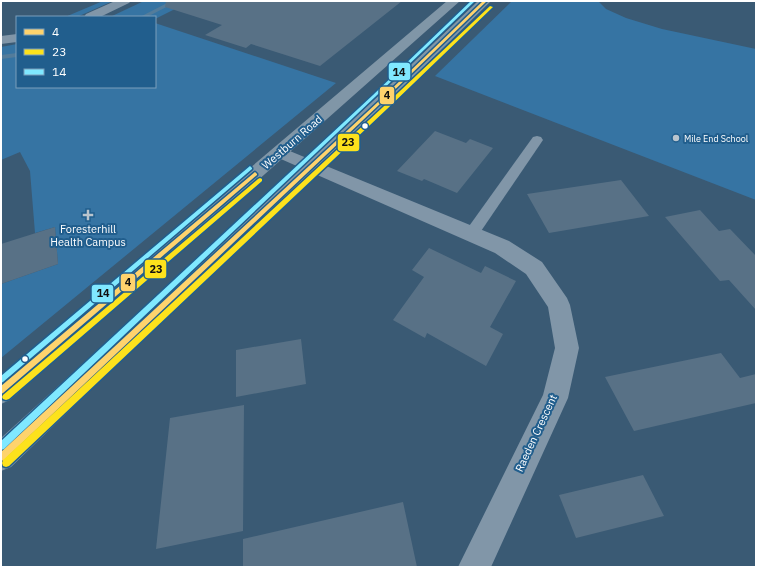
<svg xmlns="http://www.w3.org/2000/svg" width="757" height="568" font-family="'IBM Plex Sans',sans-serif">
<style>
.green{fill:#3674a3}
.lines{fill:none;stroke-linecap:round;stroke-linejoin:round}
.stream{fill:#537c9b;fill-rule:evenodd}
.building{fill:#587186}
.lane{fill:#8196a8;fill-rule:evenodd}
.street{fill:#8196a8;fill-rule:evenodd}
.primary{fill:#8096a7;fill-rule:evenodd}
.bus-1-casing{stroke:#215e8d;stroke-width:3}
.bus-2-casing{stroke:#215e8d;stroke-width:3}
.bus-3-casing{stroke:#215e8d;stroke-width:3}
.bus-1{fill:#fed36d;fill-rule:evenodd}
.bus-2{fill:#fde21c;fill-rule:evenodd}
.bus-3{fill:#80e8ff;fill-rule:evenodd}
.bus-dot{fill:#fff;stroke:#215e8d;stroke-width:1.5}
.poi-dot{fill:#bac5ce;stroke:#215e8d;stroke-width:1.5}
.labels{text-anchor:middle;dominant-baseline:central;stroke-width:4;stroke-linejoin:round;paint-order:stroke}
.far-poi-label{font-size:9px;fill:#fff;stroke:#215e8d;text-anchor:start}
.street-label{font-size:11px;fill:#fff;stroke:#215e8d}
.poi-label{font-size:11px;fill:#fff;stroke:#215e8d}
.line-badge{stroke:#215e8d;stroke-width:1.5}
.pale-badge-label{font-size:11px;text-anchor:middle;font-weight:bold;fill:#111}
</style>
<rect width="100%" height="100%" fill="#3a5a74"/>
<!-- green -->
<path class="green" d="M103 1H113L77 17H65Z
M144 1H191L155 19V17H110Z
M512 1H598L606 9 626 18 662 29 756 49V200L435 76Z
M155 23 336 83 1 358V284L58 264 55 227 35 233 30 171 20 152 1 160V47L17 44V87H155Z"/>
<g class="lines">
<!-- stream -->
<path class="stream" d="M171 1H178L147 17H140Z
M17 53V57L1 59V55Z"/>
</g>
<!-- building -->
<path class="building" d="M166 1H402L320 66 251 44 246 48 205 35 222 25 165 7Z
M435 131 466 143 470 139 493 148 457 193 424 179 422 181 397 171Z
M621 180 649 216 549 233 527 194Z
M700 210 719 231 730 229 756 256V310L729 280 720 281 665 217Z
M55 227 58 264 1 284V244Z
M429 248 481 273 485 266 516 281 490 327 503 334 486 366 427 333 425 338 393 320 424 277 412 270Z
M301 339 306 384 236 397V350Z
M721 353 740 378 756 374V403L634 431 605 377Z
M244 405 243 531 156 549 170 418Z
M643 475 664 516 576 538 559 495Z
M403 502 417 567H243V539Z"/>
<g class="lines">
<!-- lane -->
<path class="lane" d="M537 136 541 137 543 140 477 237 472 238 467 237 465 233 467 229 533 137Z"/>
<!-- street -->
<path class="street" d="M115 1H131L129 3 100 17H84L86 14Z
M17 34V42L1 44V36Z
M280 147 509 241 542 262 567 298 570 305 579 348 568 398 491 567H458L543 395 555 348 548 307 526 274 495 253 274 156 271 152 274 148Z"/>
<!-- primary -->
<path class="primary" d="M447 1H460L10 400 1 404V375L224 190Z
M478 1H491L385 105 11 467 1 471V438L375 99Z"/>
<!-- bus-1 casing -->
<g class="bus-1-casing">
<path id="bus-1" d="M483 1H487L381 103 4 460 1 461V452L379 101Z
M255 172 257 174V175L3 393 1 394V386Z"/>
</g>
<!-- bus-2 casing -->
<g class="bus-2-casing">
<path id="bus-2" d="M490 6 493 7 387 109 9 466 6 467 3 466 2 463 3 460 383 107Z
M260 178 262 179V181L9 399 6 400 3 399 2 397 3 395 258 179Z"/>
</g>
<!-- bus-3 casing -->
<g class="bus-3-casing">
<path id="bus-3" d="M471 1H475L375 97 4 449 1 450V441L373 95Z
M250 166 252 168V169L3 382 1 383V376Z"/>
</g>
<!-- bus-1 -->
<use href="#bus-1" class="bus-1"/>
<!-- bus-2 -->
<use href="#bus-2" class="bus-2"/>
<!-- bus-3 -->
<use href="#bus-3" class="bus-3"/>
</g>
<!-- markers -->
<g class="bus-dot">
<circle cx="365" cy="126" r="3.5"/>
<circle cx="25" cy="359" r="3.5"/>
</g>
<g class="poi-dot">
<circle cx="676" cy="138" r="4"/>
<path d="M86 209h4v4h4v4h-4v4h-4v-4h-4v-4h4z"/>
</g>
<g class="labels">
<!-- far-poi labels -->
<g class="far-poi-label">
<text x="684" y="138">Mile End School</text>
</g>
<!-- street labels -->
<g class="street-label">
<text transform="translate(292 142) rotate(-41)">Westburn Road</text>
<text transform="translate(536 433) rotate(-65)">Raeden Crescent</text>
</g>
<!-- poi labels -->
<g class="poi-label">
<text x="88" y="229">Foresterhill<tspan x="88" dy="13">Health Campus</tspan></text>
</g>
</g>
<g class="line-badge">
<rect x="388" y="62" width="23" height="19" rx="4" fill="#80e8ff"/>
<rect x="379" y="86" width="16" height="19" rx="4" fill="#fed36d"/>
<rect x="337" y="133" width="23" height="19" rx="4" fill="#fde21c"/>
<rect x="144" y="259" width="23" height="20" rx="4" fill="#fde21c"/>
<rect x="120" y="273" width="16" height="19" rx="4" fill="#fed36d"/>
<rect x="91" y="284" width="23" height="19" rx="4" fill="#80e8ff"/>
</g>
<g class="pale-badge-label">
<text x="399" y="76">14</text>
<text x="387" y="99">4</text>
<text x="348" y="146">23</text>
<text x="156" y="273">23</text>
<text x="128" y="286">4</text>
<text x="103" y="297">14</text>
</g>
<!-- border -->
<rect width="757" height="568" fill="none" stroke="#ffffff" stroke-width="4"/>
<!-- legend -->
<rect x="16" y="16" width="140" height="72" fill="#215e8d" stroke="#7a9ebb"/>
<rect x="24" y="29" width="20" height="6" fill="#fed36d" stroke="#7a9ebb"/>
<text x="52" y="36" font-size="12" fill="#ffffff">4</text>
<rect x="24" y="49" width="20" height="6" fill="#fde21c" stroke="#7a9ebb"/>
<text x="52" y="56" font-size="12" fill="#ffffff">23</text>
<rect x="24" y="69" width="20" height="6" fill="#80e8ff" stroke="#7a9ebb"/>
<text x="52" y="76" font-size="12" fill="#ffffff">14</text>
</svg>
